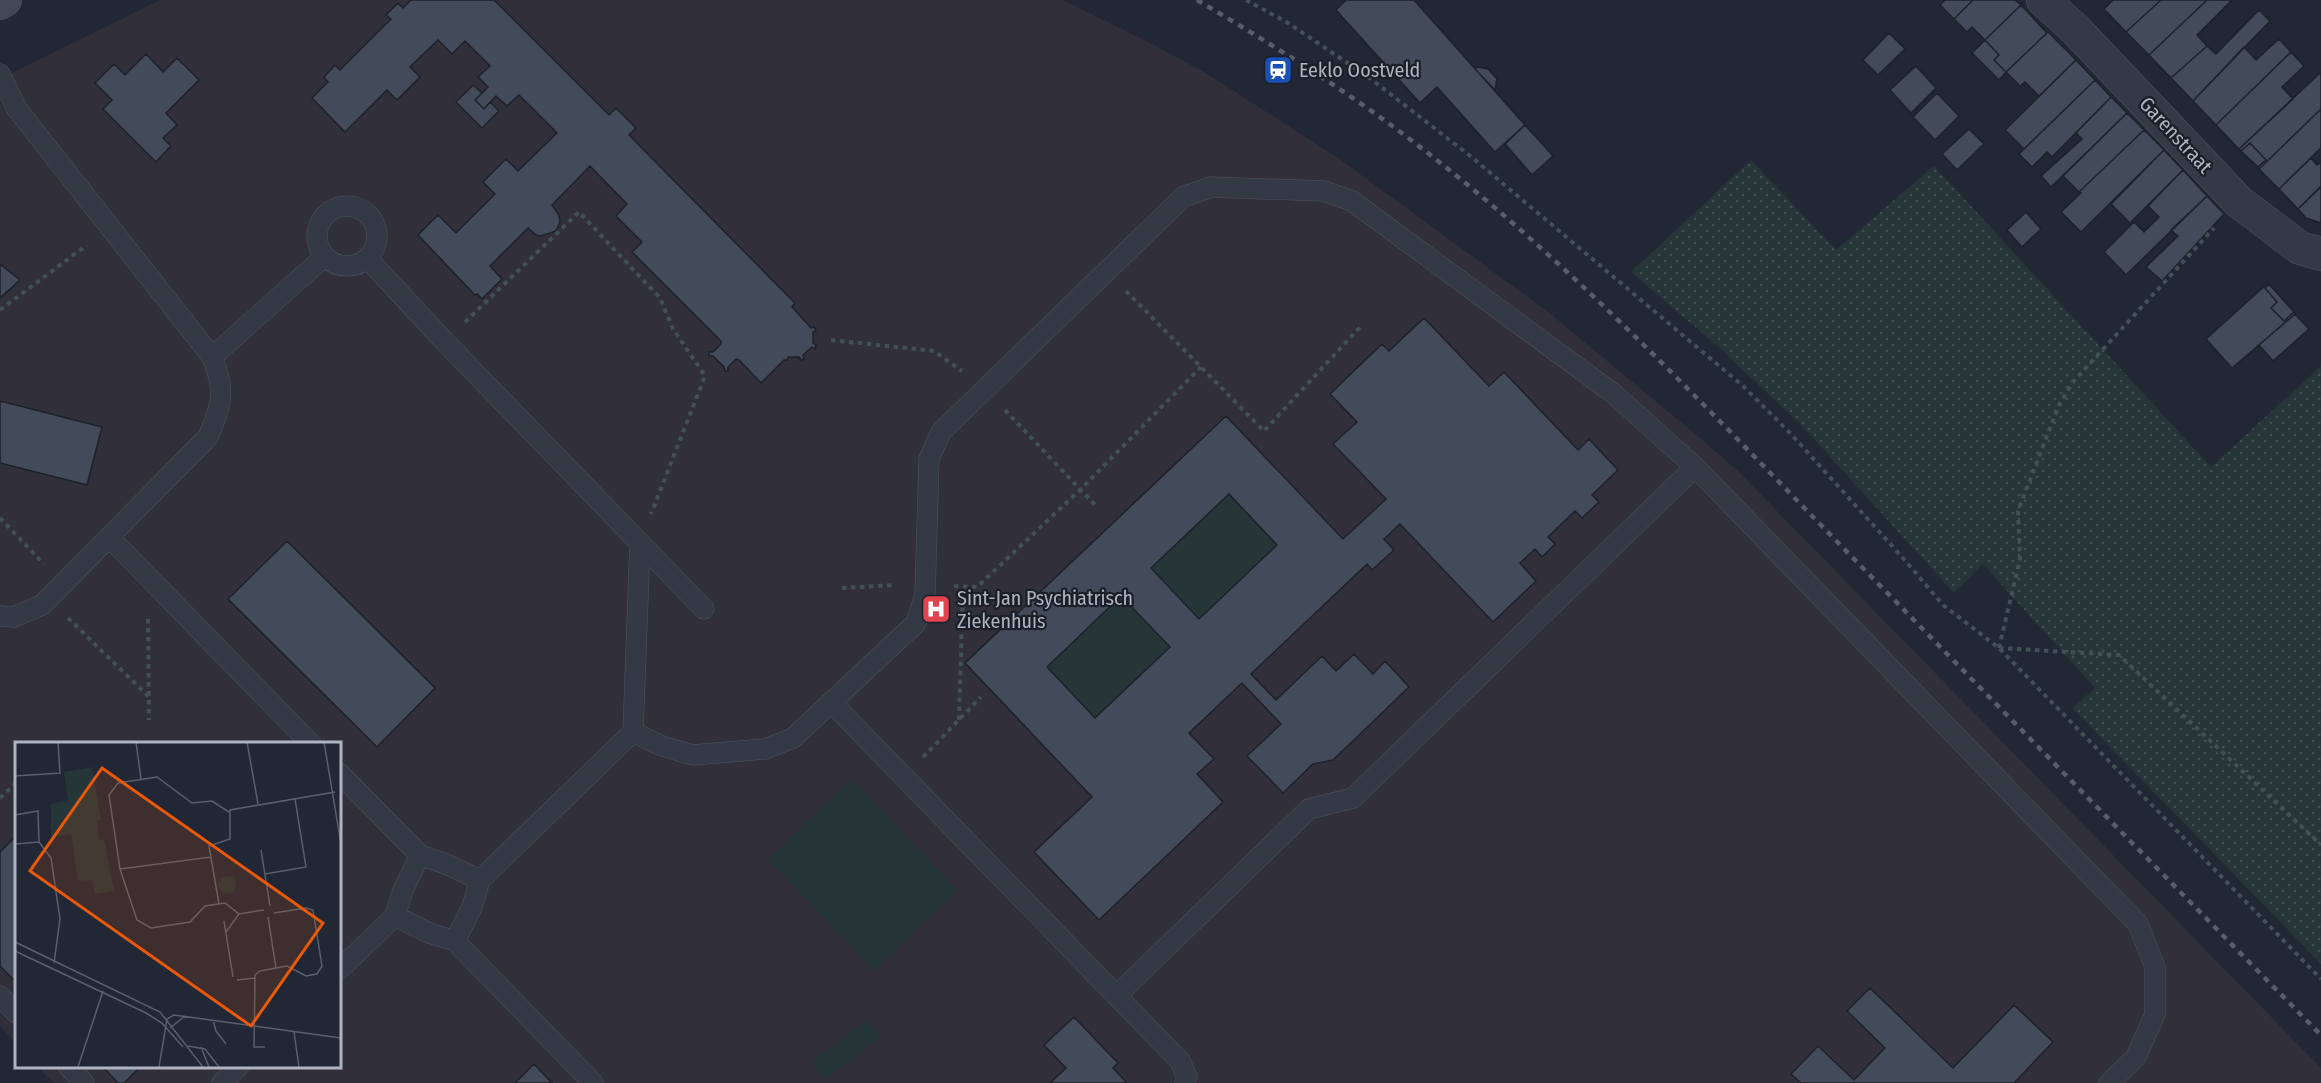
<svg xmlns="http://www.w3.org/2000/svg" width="2321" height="1083" font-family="'Fira Sans Condensed',sans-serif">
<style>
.medical{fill:#312f3a}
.park{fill:url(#park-dots)}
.garden{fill:#263538}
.building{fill:#434a59;stroke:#1c212b;stroke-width:1.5;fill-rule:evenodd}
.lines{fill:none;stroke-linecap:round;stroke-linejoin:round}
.lane-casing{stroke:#4f5460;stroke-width:21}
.street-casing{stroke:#4f5460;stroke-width:34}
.secondary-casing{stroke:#4f5460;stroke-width:34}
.path{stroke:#435055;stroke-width:4;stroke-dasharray:4.5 4.5;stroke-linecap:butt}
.lane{stroke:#343a45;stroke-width:20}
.street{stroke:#343a45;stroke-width:33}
.secondary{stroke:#434858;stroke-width:33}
.rail{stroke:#575d6c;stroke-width:4.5;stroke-dasharray:6 6;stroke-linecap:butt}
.labels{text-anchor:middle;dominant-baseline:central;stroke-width:4.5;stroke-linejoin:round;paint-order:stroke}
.poi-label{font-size:20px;fill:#afb4c2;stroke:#1a1f29;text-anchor:start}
.street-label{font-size:20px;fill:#afb4c2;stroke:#1a1f29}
.inset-road{fill:none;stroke:#5a5f6d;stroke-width:1.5}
.view{fill:#e8590c;fill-opacity:0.15;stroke:#e8590c;stroke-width:3}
.inset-edge{fill:none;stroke:#afb4c2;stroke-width:3}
</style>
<defs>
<pattern id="park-dots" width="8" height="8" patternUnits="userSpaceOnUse" patternTransform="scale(1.5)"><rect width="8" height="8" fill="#263538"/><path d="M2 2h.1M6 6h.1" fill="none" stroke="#435053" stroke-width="1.8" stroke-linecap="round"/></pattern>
</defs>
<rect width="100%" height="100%" fill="#212734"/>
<!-- medical -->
<path class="medical" d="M160 0H1063L1148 42 1206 73 1338 158 1547 311 1706 443 1740 473 2321 1068V1083H54L38 1067 339 1066V744H16V1043L0 1026V79Z"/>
<!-- park -->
<path class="park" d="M1751 160 1836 250 1934 166 2211 467 2321 366V964L2072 708 2095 688 1983 564 1954 593 1803 427 1723 351 1631 272Z"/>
<!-- garden -->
<path class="garden" d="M1229 494 1277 545 1199 619 1151 568Z
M1121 596 1170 647 1095 718 1047 667Z
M852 779 958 890 874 971 768 859Z
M867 1020 880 1038 825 1080 812 1062Z"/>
<!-- building -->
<path class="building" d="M411 0H494L609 115 616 108 636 128 629 135 795 303 792 307 811 328 814 327 816 331 813 332V343L816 345 815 349 812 347 803 355 804 359 801 360 799 357H788L787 360H784L761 383 739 360 736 359 728 367V371H725L724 367 713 356H709V352H713L721 344V341L632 252 642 242 616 216 627 204 590 166 552 205 559 215 560 222 556 231 541 236 536 235 528 228 490 266 502 279 482 299 477 294 475 295 418 235 438 215 456 233 495 194 483 182 506 159 518 171 557 133 519 95 507 106 496 96 484 109 475 100 488 87 478 77 490 66 465 41 452 54 438 40 410 67 420 77 397 100 387 90 345 132 312 98 328 82 324 77 335 65 340 70 391 19 386 15 398 3 403 8Z
M1346 0H1414L1525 125 1495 152 1437 87 1420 103 1336 10Z
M1945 0H1973L1954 19 1940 5Z
M1973 0H2015L2021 5 1985 40 1972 27 1967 32 1954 19Z
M2113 0H2161L2126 32 2104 9Z
M2161 0H2207L2149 55 2126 32Z
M2207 0H2232L2197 35 2207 46 2171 78 2149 55Z
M2021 5 2047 33 2006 72 1994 60 1999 55 1985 40Z
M2259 10 2270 21 2193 101 2171 78 2207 46 2216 54Z
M2048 32 2076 60 2039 96 2025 82 2020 86 2006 72Z
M1889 33 1905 49 1878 75 1863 60Z
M2279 39 2291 52 2216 125 2193 101 2244 47 2256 60Z
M1985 40 1999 55 1994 60 2006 72 1999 80 1972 53Z
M2291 52 2304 66 2282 87 2293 99 2239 149 2216 125Z
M146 54 163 72 177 58 199 80 166 113 177 125 163 138 171 146 156 162 103 109 112 100 95 83 114 64 125 75Z
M2076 60 2095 80 2024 149 2005 130Z
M1916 66 1936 88 1911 113 1890 90Z
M1478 67 1488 69 1497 79 1495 90 1475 69Z
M2321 72V109L2259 169 2258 167 2266 160 2250 143 2241 151 2239 149Z
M2095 80 2111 97 2052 157 2047 152 2032 167 2019 154Z
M473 85 482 93 475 100 484 109 490 102 499 111 482 128 456 102Z
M1937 93 1959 116 1935 140 1913 117Z
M2111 97 2127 113 2051 187 2041 176 2082 139 2076 133Z
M2321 109V148L2279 189 2259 169Z
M2127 113 2144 130 2079 192 2063 176Z
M1525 125 1553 156 1532 175 1505 144Z
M1969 129 1984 144 1957 170 1942 154Z
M2144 130 2164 150 2081 232 2061 212 2081 193 2079 192Z
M2250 143 2266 160 2258 167 2241 151Z
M2164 150 2183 170 2130 223 2111 204Z
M2311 158 2317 165 2321 162V186L2298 209 2279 189Z
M2183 170 2207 196 2126 275 2104 252 2134 222 2144 232 2159 217 2148 206Z
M2321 187V223L2306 218 2298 209Z
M2207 196 2224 214 2162 281 2146 267 2178 236 2171 230Z
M2026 212 2041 229 2022 247 2007 230Z
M0 264 20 280 0 298Z
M2268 283 2269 284 2265 288 2277 302 2271 308 2284 321 2294 312 2295 314 2232 368 2206 339Z
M2269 284 2294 312 2284 321 2271 308 2277 302 2265 288Z
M2295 314 2309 329 2273 361 2259 345Z
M1424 318 1489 386 1504 372 1578 450 1589 439 1618 470 1592 495 1599 502 1582 518 1575 511 1548 537 1555 544 1542 557 1535 549 1520 563 1536 581 1493 622 1400 524 1384 539 1394 550 1372 570 1367 564 1251 674 1276 700 1322 656 1336 671 1354 654 1373 674 1385 661 1409 687 1333 760 1313 764 1283 793 1247 756 1281 724 1242 683 1189 733 1214 759 1197 774 1223 802 1099 920 1034 852 1092 797 965 663 1226 416 1343 539 1386 499 1333 444 1357 422 1330 394 1382 344 1389 351ZM1229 494 1277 545 1199 619 1151 568ZM1121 596 1170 647 1095 718 1047 667Z
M0 401 102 427 87 485 0 463Z
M287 541 435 688 377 747 228 599Z
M16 836V982L0 966V852Z
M1870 988 1953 1068 2014 1005 2053 1042 2014 1083H1801L1791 1074 1818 1046 1854 1080 1885 1048 1847 1011Z
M1074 1017 1118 1063 1113 1068 1127 1083H1050L1066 1068 1044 1045Z
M534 1064 552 1083H515Z
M102 1066H141L124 1083H118Z"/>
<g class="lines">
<!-- lane casing -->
<g class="lane-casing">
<path id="lane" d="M0 74 17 109 212 357C226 391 222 404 208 437L42 605 14 617 0 616
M317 236a30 30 0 1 1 60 0a30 30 0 1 1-60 0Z
M368 259 445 342 704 609
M212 357 324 257
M110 538 311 744
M640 543 633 732 662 746 693 755 765 749 793 738 916 623 925 595 929 459 941 432 1183 197 1211 187 1324 191 1352 201 1614 394 1695 467 2138 924 2155 967V1014L2136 1057 2109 1083
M832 703 1180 1061 1187 1077 1185 1083
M339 773 420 855
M420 855 446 864 480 880 472 907 455 941 429 933 395 916 403 890Z
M480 880 633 732
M455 941 593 1083
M339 970 395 916
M0 996 16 1013
M1116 996 1309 809 1353 798 1695 467
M68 1066 84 1083
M222 1083 239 1066"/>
</g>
<!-- street casing -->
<g class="street-casing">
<path id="street" d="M2043 0 2076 30 2239 202 2300 248 2321 254"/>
</g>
<!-- secondary casing -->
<g class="secondary-casing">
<path id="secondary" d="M0 3 5 0"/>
</g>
<!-- path -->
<path class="path" d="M1246 0 1288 23 1367 76 1469 155 1743 386 1791 434 1903 558 1943 605 1999 648 2321 979
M1126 291 1264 431 1361 326
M0 310 87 245
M465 322 579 212 660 298 673 329 705 376 651 514
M831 340 934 351 962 371
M1005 410 1096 506
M0 518 44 564
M954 586 977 587 1080 490 1201 367
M842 588 896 585
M68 618 149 697
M148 619 149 720
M1999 648 2020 559 2018 511 2059 405 2073 382 2214 228
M1999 648 2119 655 2321 845
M959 720 963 586
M923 757 981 697
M0 798 16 783"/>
<!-- lane -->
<use href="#lane" class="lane"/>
<!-- street -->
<use href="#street" class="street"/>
<!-- secondary -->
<use href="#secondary" class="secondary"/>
<!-- rail -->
<path class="rail" d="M1197 0C1263 39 1329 80 1391 125 1563 252 1708 410 1857 562 2012 720 2166 878 2321 1035"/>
</g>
<!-- icons -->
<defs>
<g id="station-square" transform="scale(1.5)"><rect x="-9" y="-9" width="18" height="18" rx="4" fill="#1a4fb4" stroke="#1a1f29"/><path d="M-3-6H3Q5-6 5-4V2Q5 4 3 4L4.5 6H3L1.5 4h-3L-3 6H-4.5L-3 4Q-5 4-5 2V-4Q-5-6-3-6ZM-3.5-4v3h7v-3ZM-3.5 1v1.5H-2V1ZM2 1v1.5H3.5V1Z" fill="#fff"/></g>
<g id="hospital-square" transform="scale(1.5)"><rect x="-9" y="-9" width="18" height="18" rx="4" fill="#e0444e" stroke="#1a1f29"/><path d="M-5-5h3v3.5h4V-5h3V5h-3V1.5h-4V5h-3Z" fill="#fff"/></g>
</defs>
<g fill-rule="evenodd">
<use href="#station-square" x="1278" y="70"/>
<use href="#hospital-square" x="936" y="609"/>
</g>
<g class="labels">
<!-- poi labels -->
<g class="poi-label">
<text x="1299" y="70">Eeklo Oostveld</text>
<text x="957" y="598">Sint-Jan Psychiatrisch<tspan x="957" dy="23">Ziekenhuis</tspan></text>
</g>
<!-- street labels -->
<g class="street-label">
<text transform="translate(2176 135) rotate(47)">Garenstraat</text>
</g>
</g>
<!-- overview -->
<g transform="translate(15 742)">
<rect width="326" height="326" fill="#212734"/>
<path d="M77 25 86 78 82 79 84 98 89 97 99 149 80 152 77 138 63 139 56 92 36 95V62L53 58 49 30Z" fill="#263538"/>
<path d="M203 143a9 9 0 1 1 18 0a9 9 0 1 1-18 0Z" fill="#263538"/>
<path class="inset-road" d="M121 0 126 37M232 0 243 62M309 0 326 102M0 34 45 31 43 0M0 73 23 69 24 100M0 102 24 100 36 116 45 177 39 221M246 108 255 164M105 127 196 115M250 132 291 125 280 57M204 162 194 104 215 97V68L320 50M224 172 249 168M253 175 261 226M209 179 218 235M211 190 224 172 210 161 190 164 175 180 136 186 122 178 105 127 94 53 103 41 142 35 177 61 197 59 214 70M0 200 145 270 188 325M0 209 131 271 147 281 168 305M222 238 240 236M198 278 201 289 211 302M155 286 170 274M279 290 284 325M173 304 190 307 204 325M186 305 194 325M250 305H239L240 233 245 229 272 224 291 234 302 232 307 224 298 168 291 166 259 171M63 325 88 249M144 325 152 277 159 273 326 296"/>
<path class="view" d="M87 26 308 181 236 284 15 129Z"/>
<rect width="326" height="326" class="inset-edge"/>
</g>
</svg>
